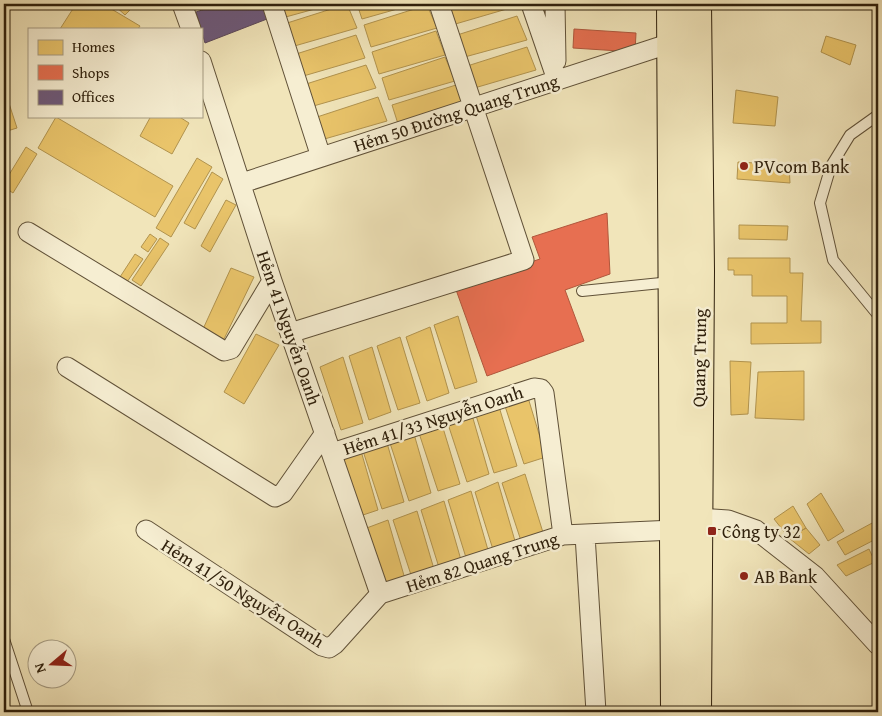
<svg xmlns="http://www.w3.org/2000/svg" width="882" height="716" font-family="'Gentium Book Plus',serif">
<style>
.homes{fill:#e9c46a;stroke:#b1934e}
.shops{fill:#e76f51;stroke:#b0573c}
.offices{fill:#6d597a;stroke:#5a4859}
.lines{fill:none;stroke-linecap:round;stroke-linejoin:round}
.lane-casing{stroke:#605138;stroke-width:12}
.street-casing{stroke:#605138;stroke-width:21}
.primary-casing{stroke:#2f200c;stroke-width:30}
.lane{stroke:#f6eed2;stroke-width:10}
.street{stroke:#f6eed2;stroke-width:19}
.primary{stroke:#f1e5ba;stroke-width:28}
.poi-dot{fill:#8f2418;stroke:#f6eed2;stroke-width:2}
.labels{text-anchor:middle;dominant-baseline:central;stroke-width:5;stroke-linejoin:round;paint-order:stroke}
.street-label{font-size:18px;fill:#2f200c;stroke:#f6eed2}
.poi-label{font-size:18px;fill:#2f200c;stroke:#f6eed2;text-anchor:start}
</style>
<rect width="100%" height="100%" fill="#f1e5ba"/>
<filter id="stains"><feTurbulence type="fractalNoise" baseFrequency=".004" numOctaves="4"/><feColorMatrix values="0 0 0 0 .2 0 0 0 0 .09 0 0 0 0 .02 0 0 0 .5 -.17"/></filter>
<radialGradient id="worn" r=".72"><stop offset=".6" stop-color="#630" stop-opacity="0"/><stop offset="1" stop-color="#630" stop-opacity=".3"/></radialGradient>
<!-- homes -->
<path class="homes" d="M76 4H103L140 26 138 29H60Z
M113 4H136L125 15Z
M277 4H333L282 18Z
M347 4 357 28 291 47 284 24Z
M357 4H415L362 19Z
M445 4H516L517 6 452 25Z
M427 5 437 28 371 47 364 25Z
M517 16 527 40 461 58 454 36Z
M436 31 445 55 379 74 372 52Z
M356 35 365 58 300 77 293 55Z
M826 36 856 45 850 65 821 52Z
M527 47 536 70 471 89 464 67Z
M445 57 455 81 389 100 382 78Z
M366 65 376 88 310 107 303 85Z
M456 85 465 108 399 127 392 105Z
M4 88 17 128 4 132Z
M736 90 778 97 775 126 733 123Z
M378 97 387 121 321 140 314 118Z
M151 116H178L189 123 172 154 140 136Z
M56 117 173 186 155 217 38 148Z
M26 147 37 154 13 193 4 187V183Z
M197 158 212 167 171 237 156 228Z
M738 162 789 165 790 183 737 179Z
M212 172 223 179 195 229 184 223Z
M226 200 236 205 210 252 201 246Z
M739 225 788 226 787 240 739 239Z
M150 234 157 239 148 252 141 247Z
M160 238 169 244 141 286 132 280Z
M135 254 143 259 127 282 120 277Z
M728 258H790V273H803L801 321H821V343L751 344V323H787V296H752V275H734V270H728Z
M231 268 254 277 224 339 203 329Z
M458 316 477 382 455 389 434 325Z
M430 327 449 393 427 401 406 337Z
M256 334 279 345 244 404 224 392Z
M400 337 420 403 398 410 377 346Z
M372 347 391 412 369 420 349 356Z
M343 357 363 423 341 430 320 367Z
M730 361 751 362 748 414 731 415Z
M804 371V420L755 418 758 372Z
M526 391 546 457 524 464 503 400Z
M497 400 517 466 494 473 474 409Z
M470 408 489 474 467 482 446 418Z
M440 418 460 484 438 491 417 427Z
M412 427 431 493 409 501 388 437Z
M385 436 404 502 382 509 361 445Z
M359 444 378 510 357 517 336 454Z
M525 474 545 539 523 547 502 483Z
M498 482 517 548 495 556 475 492Z
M471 491 490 557 468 564 448 500Z
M821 493 844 531 828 541 807 504Z
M444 501 463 567 441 574 421 510Z
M793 506 806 528 789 538 774 519Z
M417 511 436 576 414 584 393 520Z
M388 520 407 586 385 593 364 529Z
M874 522 878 528V538L845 555 837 542Z
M806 528 820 545 809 554 789 538Z
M869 549 875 562 846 576 837 565Z"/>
<!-- shops -->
<path class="shops" d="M574 29 636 33 635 52 573 48Z
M607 213 610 274 565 290 584 341 487 376 455 287 540 259 532 237Z"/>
<!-- offices -->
<path class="offices" d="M221 4H262L267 19 205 43 196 12Z"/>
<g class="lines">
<!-- lane casing -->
<g class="lane-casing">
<path id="lane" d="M878 115 850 135 831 166 820 203 833 260 878 315
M582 291 671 282
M4 639 28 712"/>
</g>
<!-- street casing -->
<g class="street-casing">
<path id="street" d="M182 4 191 29
M272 4 321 157
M531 4 557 80
M555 4 556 61
M201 61 272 281 380 594
M242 183 671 43
M28 232 224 351 231 349 272 281
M290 333 524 260 439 4
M67 367 275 497 283 493 325 433
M332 453 534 388 541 389 544 393 563 535
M698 518 728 520 756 530 815 576 878 645
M146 530 322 646 329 648 335 644 380 594
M585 535 596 712
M380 594 563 535 674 530"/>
</g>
<!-- primary casing -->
<g class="primary-casing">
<path id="primary" d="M671 4 675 712
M697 712 700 271 697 4"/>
</g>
<!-- lane -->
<use href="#lane" class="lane"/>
<!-- street -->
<use href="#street" class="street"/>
<!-- primary -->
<use href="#primary" class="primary"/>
</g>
<!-- markers -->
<g class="poi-dot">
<circle cx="744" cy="166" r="5"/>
<rect x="707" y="526" width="10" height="10" rx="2.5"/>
<circle cx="744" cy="576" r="5"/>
</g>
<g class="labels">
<!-- street labels -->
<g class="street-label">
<text transform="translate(456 113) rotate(-18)">Hẻm 50 Đường Quang Trung</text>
<text transform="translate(289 328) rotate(71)">Hẻm 41 Nguyễn Oanh</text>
<text transform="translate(699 358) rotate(-89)">Quang Trung</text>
<text transform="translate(433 420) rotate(-18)">Hẻm 41/33 Nguyễn Oanh</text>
<text transform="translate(482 562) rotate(-18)">Hẻm 82 Quang Trung</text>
<text transform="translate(243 593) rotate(32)">Hẻm 41/50 Nguyễn Oanh</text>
</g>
<!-- poi labels -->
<g class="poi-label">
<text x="754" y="166">PVcom Bank</text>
<text x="722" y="531">Công ty 32</text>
<text x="754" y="576">AB Bank</text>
</g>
</g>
<!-- margin -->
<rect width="882" height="716" fill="none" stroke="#f1e5ba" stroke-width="20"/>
<rect x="5" y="5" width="872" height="706" fill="none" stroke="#2f200c" stroke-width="2.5"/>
<rect x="10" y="10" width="862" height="696" fill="none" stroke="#2f200c"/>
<!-- legend -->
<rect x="28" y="28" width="175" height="90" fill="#f6eed2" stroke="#a69c83"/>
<rect x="38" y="40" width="25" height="15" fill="#e9c46a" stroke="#a69c83"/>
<text x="72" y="52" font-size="15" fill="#2f200c">Homes</text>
<rect x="38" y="65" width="25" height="15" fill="#e76f51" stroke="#a69c83"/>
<text x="72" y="78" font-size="15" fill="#2f200c">Shops</text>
<rect x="38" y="90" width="25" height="15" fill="#6d597a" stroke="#a69c83"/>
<text x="72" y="102" font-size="15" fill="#2f200c">Offices</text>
<!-- north arrow -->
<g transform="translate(52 664) rotate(251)"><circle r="24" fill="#f6eed2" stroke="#a69c83"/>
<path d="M0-4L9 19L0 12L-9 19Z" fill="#8f2418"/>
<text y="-8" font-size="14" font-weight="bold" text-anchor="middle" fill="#2f200c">N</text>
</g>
<rect width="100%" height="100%" filter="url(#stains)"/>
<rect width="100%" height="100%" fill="url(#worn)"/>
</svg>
